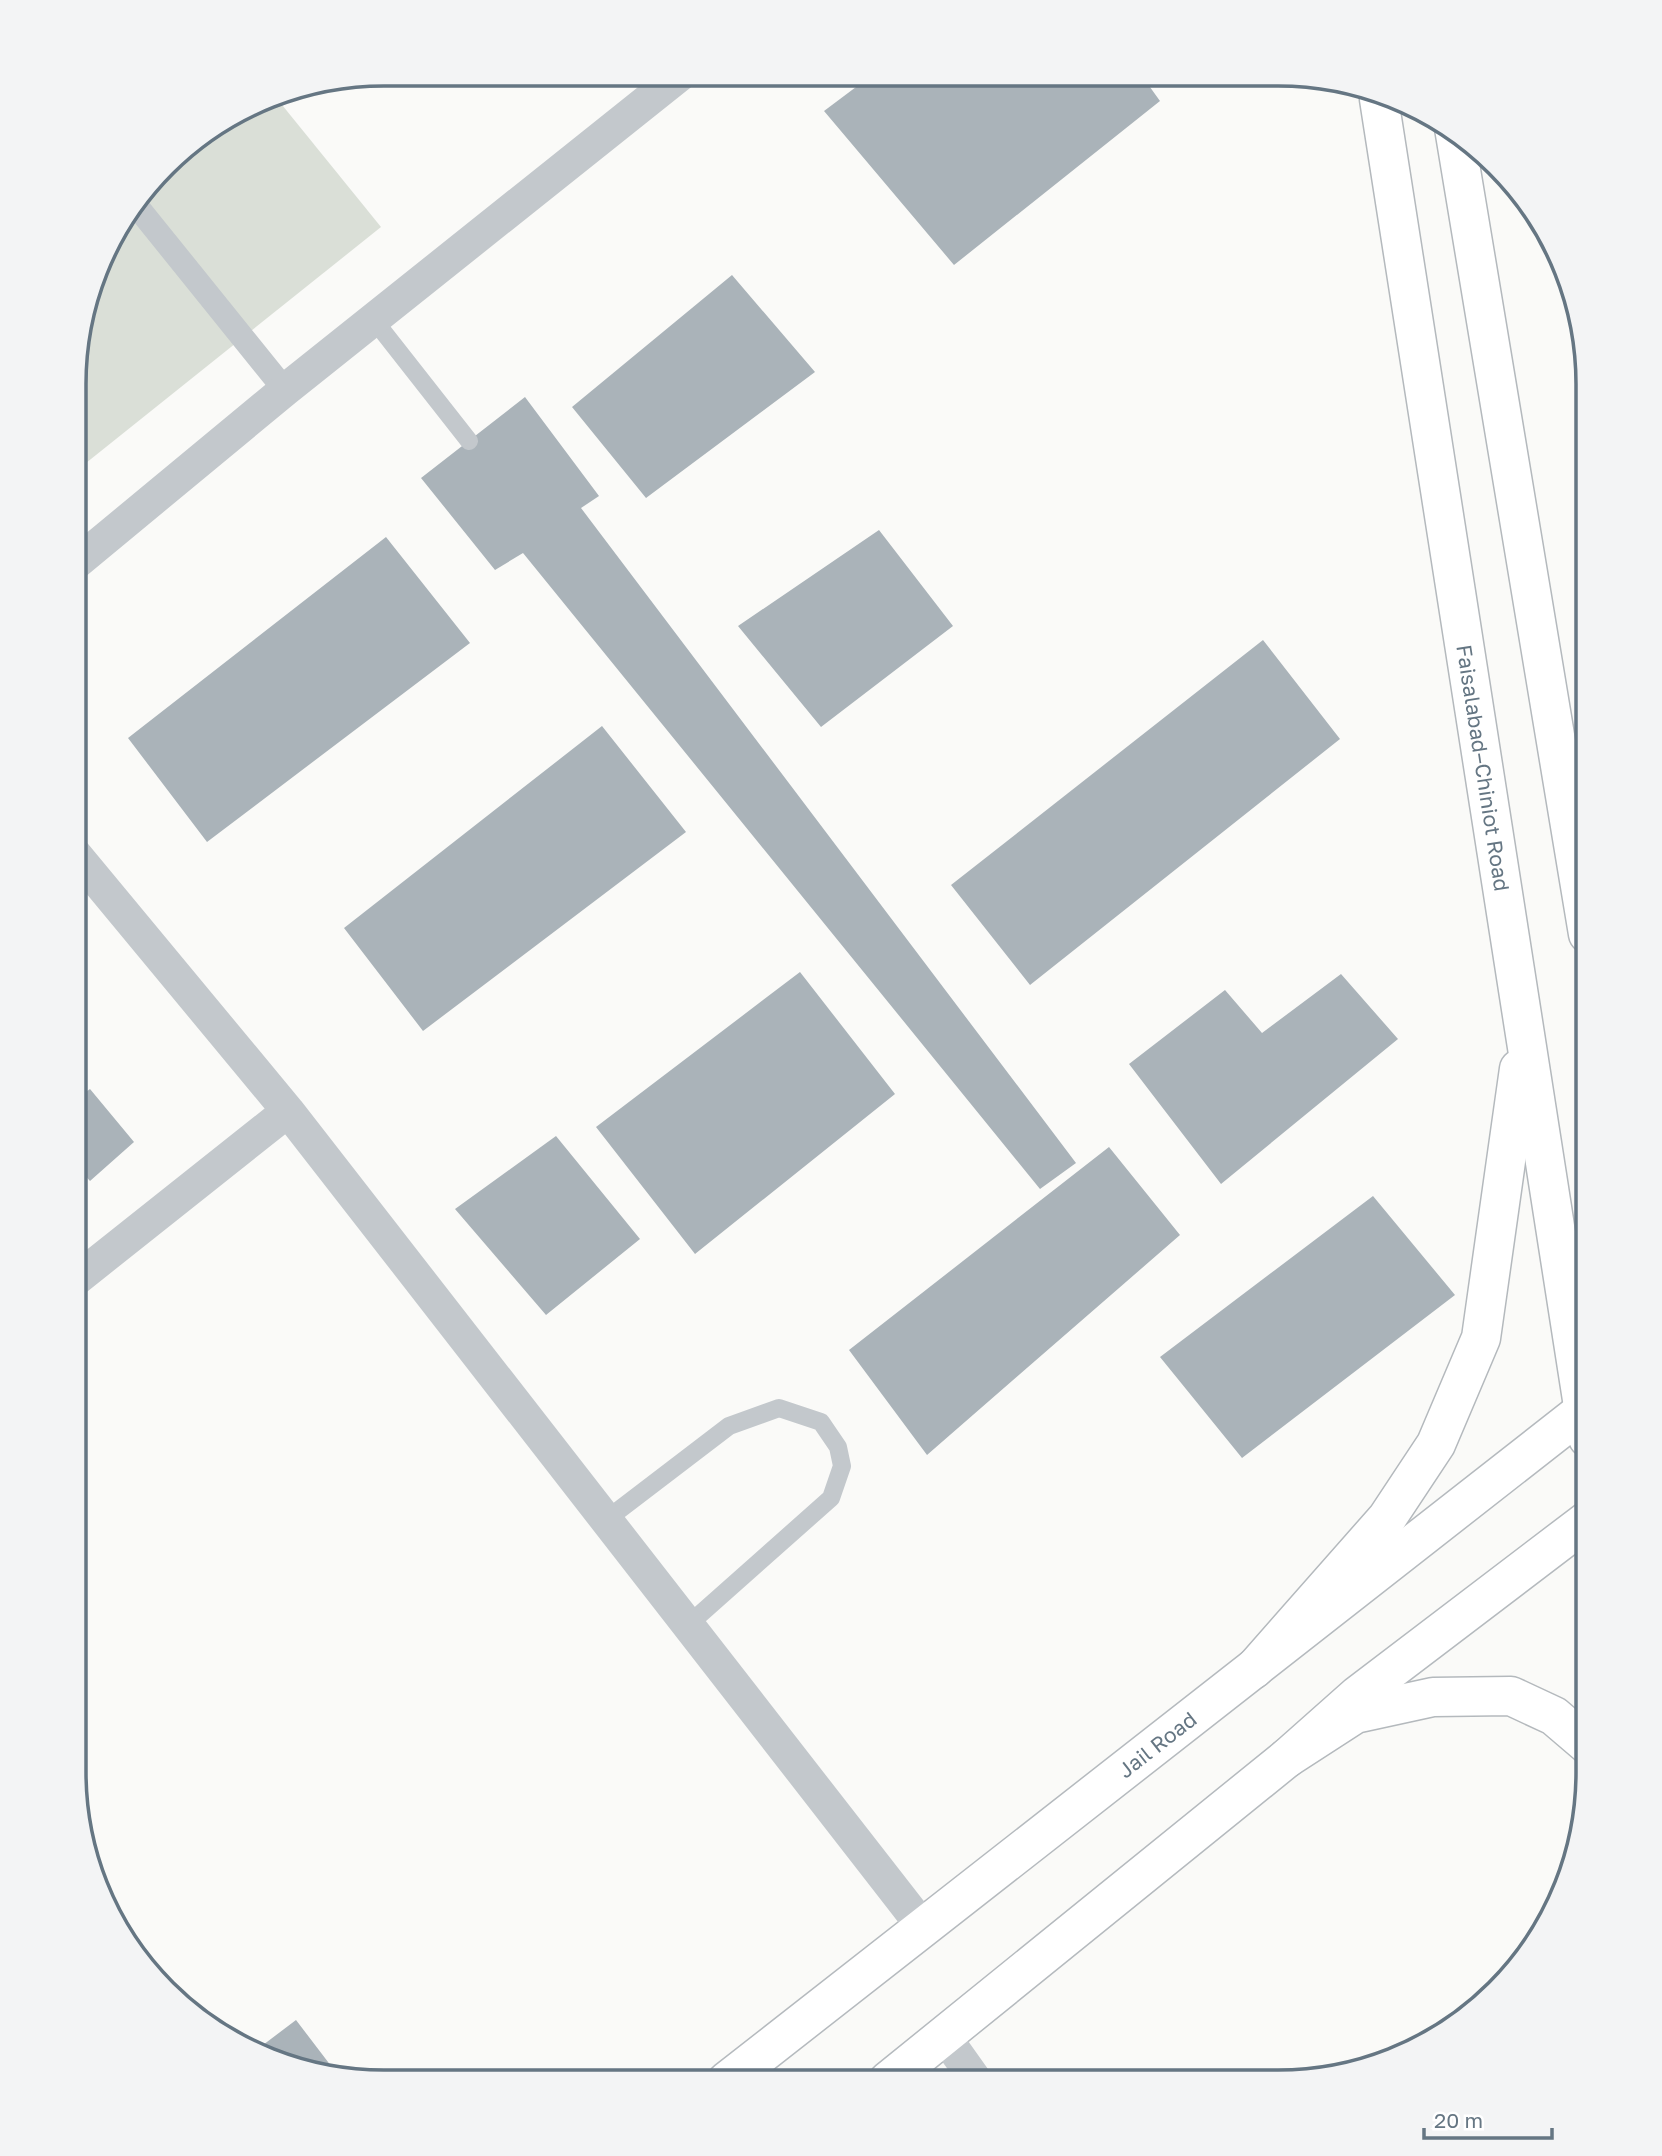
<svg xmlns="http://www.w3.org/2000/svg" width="1662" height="2156" font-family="'Golos Text',sans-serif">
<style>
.green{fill:#dadfd7}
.building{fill:#aab3b9}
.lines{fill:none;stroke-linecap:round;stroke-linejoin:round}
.primary-casing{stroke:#b5babe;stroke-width:41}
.trunk-casing{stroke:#b4b9bd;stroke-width:41}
.service{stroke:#c3c8cc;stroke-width:18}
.pedestrian{stroke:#c3c8cc;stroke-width:24}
.minor{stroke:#c3c8cc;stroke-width:33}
.primary{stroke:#fff;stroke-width:38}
.trunk{stroke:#fff;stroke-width:38}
.labels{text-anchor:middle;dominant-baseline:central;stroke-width:7;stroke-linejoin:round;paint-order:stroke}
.street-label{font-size:21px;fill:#657683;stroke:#fff}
.rim{fill:none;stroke:#657683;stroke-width:3.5}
</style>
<rect width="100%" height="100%" fill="#fafaf8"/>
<!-- green -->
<path class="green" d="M274 95 381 227 76 471V343L115 229 180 150Z"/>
<!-- building -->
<path class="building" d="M872 75 1142 76 1160 101 954 265 824 111Z
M732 275 815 372 646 498 572 407Z
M525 397 599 496 581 508 1076 1163 1040 1189 523 553 495 570 421 478Z
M879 530 953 626 821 727 738 626Z
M386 537 470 643 207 842 128 738Z
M1263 640 1340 739 1030 985 951 885Z
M602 726 686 832 423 1031 344 928Z
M800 972 895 1094 695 1254 596 1127Z
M1341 974 1398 1039 1221 1184 1129 1064 1225 990 1262 1033Z
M90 1089 134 1142 90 1181 75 1164V1100Z
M556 1136 640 1239 546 1315 455 1209Z
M1109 1147 1180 1235 927 1455 849 1350Z
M1373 1196 1455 1295 1242 1458 1160 1357Z
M296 2020 341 2079 259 2048Z"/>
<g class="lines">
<!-- primary casing -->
<g class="primary-casing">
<g id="primary">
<path id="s1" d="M727 2081 1588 1407"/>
<path d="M888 2081 1287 1758 1358 1695 1588 1520"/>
</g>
</g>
<!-- trunk casing -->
<g class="trunk-casing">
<g id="trunk">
<path id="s2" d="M1379 99 1588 1438"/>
<path d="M1454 128 1588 934"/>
<path d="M1254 1669 1387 1518 1436 1444 1481 1338 1519 1069"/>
<path d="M1287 1758 1355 1714 1433 1697 1511 1696 1554 1716 1588 1745"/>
</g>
</g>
<!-- service -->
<path class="service" d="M374 320 469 441
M606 1520 729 1426 779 1408 821 1422 838 1447 842 1466 831 1498 688 1625"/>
<!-- pedestrian -->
<path class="pedestrian" d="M135 204 285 390"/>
<!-- minor -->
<path class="minor" d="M76 563 285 390 681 74
M75 854 288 1111 923 1927
M74 1281 288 1111
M945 2037 977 2082"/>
<!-- primary -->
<use href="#primary" class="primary"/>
<!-- trunk -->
<use href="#trunk" class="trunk"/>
</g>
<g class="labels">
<!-- street labels -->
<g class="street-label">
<text stroke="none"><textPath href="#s2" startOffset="677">Faisalabad–Chiniot Road</textPath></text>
<text stroke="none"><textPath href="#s1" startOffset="546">Jail Road</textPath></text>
</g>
</g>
<!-- crop -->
<path d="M0 0H1662V2156H0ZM384 86H1278A298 298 0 0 1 1576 384V1772A298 298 0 0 1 1278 2070H384A298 298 0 0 1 86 1772V384A298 298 0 0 1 384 86Z" fill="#f3f4f5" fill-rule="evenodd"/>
<path class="rim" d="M384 86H1278A298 298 0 0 1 1576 384V1772A298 298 0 0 1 1278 2070H384A298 298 0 0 1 86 1772V384A298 298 0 0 1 384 86Z"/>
<!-- scale -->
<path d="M1424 2128v10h128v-10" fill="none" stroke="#657683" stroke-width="3.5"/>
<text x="1434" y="2128" font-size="21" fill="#657683" stroke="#ffffff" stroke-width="5" paint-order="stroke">20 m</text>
</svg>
